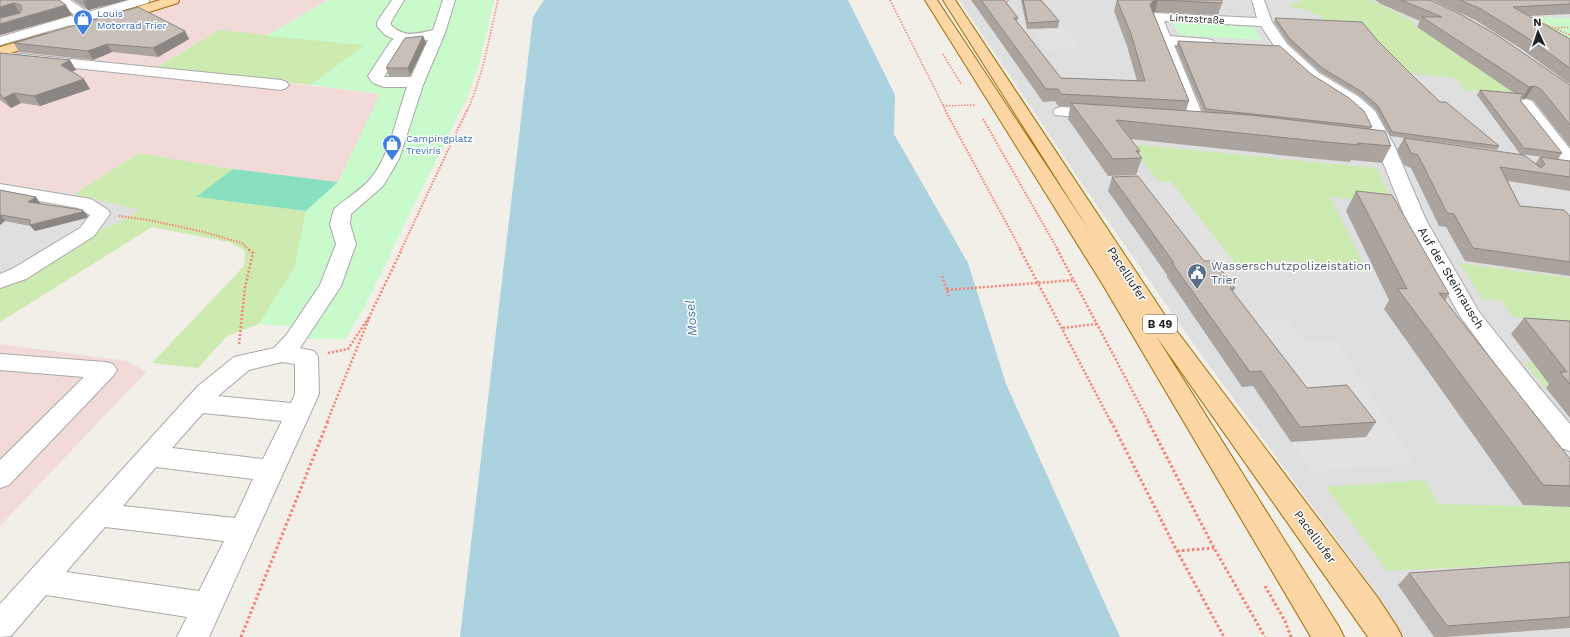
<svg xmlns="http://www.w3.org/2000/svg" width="1570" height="637" font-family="'Work Sans',sans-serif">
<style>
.residential{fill:#e0dfdf}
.commercial{fill:#f2dad9}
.grass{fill:#cdebb0}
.park{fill:#c8facc}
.pitch{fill:#88e0be}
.parking{fill:#e2e2e2}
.water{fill:#aad3df}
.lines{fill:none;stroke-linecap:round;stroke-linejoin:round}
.minor-casing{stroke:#a9a9a9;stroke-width:2}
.major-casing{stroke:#a06b00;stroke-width:2}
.path-far3{stroke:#fa8072;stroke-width:1.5;stroke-dasharray:1.5 1.5;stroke-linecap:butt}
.path-far2{stroke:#fa8072;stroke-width:2;stroke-dasharray:1.5 1.5;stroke-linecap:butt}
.path-far1{stroke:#fa8072;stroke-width:2.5;stroke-dasharray:2 2;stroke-linecap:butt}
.path{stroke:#fa8072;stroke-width:3;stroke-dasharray:2.5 2.5;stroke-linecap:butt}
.minor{fill:#fff;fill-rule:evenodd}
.major{fill:#fcd6a4;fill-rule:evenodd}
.wall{fill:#aba49e}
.shaded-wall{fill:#8b8681}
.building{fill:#c7bfb8;stroke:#8b8681}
.labels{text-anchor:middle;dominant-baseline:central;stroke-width:3;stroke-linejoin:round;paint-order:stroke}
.far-shop-label{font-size:10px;fill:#366cbe;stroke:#fff;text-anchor:start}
.far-street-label{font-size:10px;fill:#222;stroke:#fff}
.shield{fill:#fff;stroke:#646464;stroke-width:1}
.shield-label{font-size:11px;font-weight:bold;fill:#222}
.service-label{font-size:12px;fill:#4e5e75;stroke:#fff;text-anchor:start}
.street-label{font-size:12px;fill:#222;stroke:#fff}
.water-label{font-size:13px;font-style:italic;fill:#4a7aab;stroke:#fff}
</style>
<rect width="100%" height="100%" fill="#f2efe9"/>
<!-- residential -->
<path class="residential" d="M959 0H1570V637H1403L1356 566 1195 346 1080 181Z
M0 183 74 194 141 210 121 222 104 228 90 238 0 288Z"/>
<!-- commercial -->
<path class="commercial" d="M57 0H328L266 36 219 30 156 68 381 94 338 182 233 169 139 153 74 194 0 183V18Z
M0 344 128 361 146 372 0 526Z"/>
<!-- grass -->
<path class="grass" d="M1299 0H1371L1402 15 1415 23 1413 24 1516 92 1464 90 1456 78 1413 74 1409 70 1397 69 1327 24 1320 15 1313 14 1308 9 1293 8 1288 3H1302Z
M219 30 365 45 311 85 156 68Z
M1129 144 1377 168 1393 203 1330 197 1368 273 1286 260 1289 265 1238 267 1171 182H1159Z
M139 153 233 169 197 197 306 211 295 267 259 324 227 336 198 368 152 363 244 266 245 256 244 250 229 242 152 227 0 322V288L90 238 104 228 121 222 140 210 74 194Z
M1459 263 1570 278V322L1512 317 1501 300 1483 299Z
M1524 362 1546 363 1570 368 1546 388Z
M1424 480 1439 504 1570 507V562L1387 571 1326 487Z"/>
<!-- park -->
<path class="park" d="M328 0H494L481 57 468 95 362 312 345 339H295L297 327 259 324 295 267 306 211 338 182 380 94 311 85 365 45 266 36Z
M1540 17 1570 18V46L1522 20Z
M1172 20 1251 24 1262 40 1179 35Z"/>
<!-- pitch -->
<path class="pitch" d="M233 169 338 182 306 211 196 197Z"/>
<!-- parking -->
<path class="parking" d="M1065 27 1081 49 1046 50 1034 33 1047 28Z
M1171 182 1238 267 1193 269 1129 183Z
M1287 319 1304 342 1336 340 1415 464 1311 472 1291 442 1365 437 1309 402 1250 322Z"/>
<!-- water -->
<path class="water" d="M544 0H848L895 95 894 134 968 263 1006 384 1120 637H460L533 17Z"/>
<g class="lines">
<!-- minor casing -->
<g class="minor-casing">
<path id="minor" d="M55 0H70L88 12 129 0H149L148 3 86 21 81 20Z
M392 0H404L391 22V25C404 38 416 34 433 30L443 0H455L445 33 423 85 399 159 383 186 351 214 350 224 356 244 341 286 300 348 314 351 318 357 319 394 209 637H177L187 617 46 595 11 636 0 637V604L198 386 234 357 274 348 287 334 320 285 336 244 330 224 333 212 335 208C347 198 361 190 371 178 391 153 396 117 407 87H384L373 83 368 76 391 41 394 39 385 35 377 26V22ZM428 40 411 77H384L401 47 409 43ZM282 362 295 364V394L291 403 218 396 249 370ZM203 413 282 421 263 459 172 448ZM156 467 253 479 235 518 123 506ZM105 527 224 541 199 591 66 572Z
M1252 0H1264L1272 22 1287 44 1319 73 1359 97 1375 111 1394 145 1426 220 1479 312 1538 386 1570 424V451L1561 448 1520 398 1460 316 1406 220 1376 145 1362 116 1347 103 1309 79 1277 50 1261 26 1164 21 1170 36 1207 39 1212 40 1214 43 1212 46 1207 47 1174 45 1205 121 1203 124 1197 126 1191 124 1148 17 1150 14 1155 13 1257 18Z
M71 16 89 24 91 27 89 30H79L70 25 0 45V37Z
M0 52 281 80 286 82 289 85 286 88 281 90 0 60Z
M1526 99 1532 101 1570 149V166L1564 165 1518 104 1520 101Z
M1061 107 1098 109 1104 111 1106 114 1104 117 1098 119 1055 115 1053 112 1055 109Z
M0 184 91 199 108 210 110 214 94 236 26 279 0 288V274L12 269 80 228 90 215 78 208 0 194Z
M0 354 105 362 113 364 117 370 113 376 9 485 0 488V460L84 377 0 370Z"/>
</g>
<!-- major casing -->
<g class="major-casing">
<path id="major" d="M160 0H179L178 3 120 21H110L108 18 110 15Z
M925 0H937L1089 230 943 0H955L1164 314 1378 598 1397 627 1402 637H1368L1156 336 1339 627 1344 637H1311L1103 285Z
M46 34 51 35 53 38 51 41 0 56V47Z"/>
</g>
<!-- path-far3 -->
<path class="path-far3" d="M890 0 946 111
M1003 2H1008V0
M1538 21 1570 35
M1555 28 1570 27
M943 54 961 84
M943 106 975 105
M467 111C483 76 489 38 498 0"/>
<!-- path-far2 -->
<path class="path-far2" d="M945 110 1021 250
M983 119 1058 250
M119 216 149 220 204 232 242 243 249 250
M401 250 467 110"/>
<!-- path-far1 -->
<path class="path-far1" d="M1020 249 1111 422
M1057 249 1149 422
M942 276 949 296
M947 290 1075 280
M1063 328 1096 324
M239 344 245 287 253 253 248 249
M328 353 348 349 369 317
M327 422 372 311 402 249"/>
<!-- path -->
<path class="path" d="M1111 421 1177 551 1224 637
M1148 421 1214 548 1265 637
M1177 551 1214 548
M1265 586 1285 621 1291 637
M241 637 328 421"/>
<!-- minor -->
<use href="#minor" class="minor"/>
<!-- major -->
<use href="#major" class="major"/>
</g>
<!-- wall -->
<path class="wall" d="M0 0 72 15 0 35Z
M73 0H127L88 10Z
M971 0H1004L1018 18 1017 22 1061 78 1137 81 1127 46 1114 11 1117 0H1222V3L1218 15 1155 12H1153L1189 101 1186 111 1203 112 1176 47 1178 41 1311 74 1372 127 1370 129 1391 146 1382 163 1351 160 1350 162 1318 159 1130 139 1140 151 1139 154 1142 158 1136 175 1108 176 1068 119 1070 107 1058 106 1055 101 1043 102Z
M1021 0H1041L1059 21 1058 28 1027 29Z
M1375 0H1430L1570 85V147L1533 100 1526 98 1522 99 1521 98 1520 100 1562 153 1558 159 1520 154 1477 95 1480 90 1514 93 1417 27 1420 21 1381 4Z
M1432 0H1570V14L1529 16 1570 39V84L1520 48 1475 20Z
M1275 18 1377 40 1416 79 1440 102 1499 146 1497 150 1390 136 1376 110 1360 96 1320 72 1288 43 1274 22Z
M185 31 189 39 158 57 112 52 93 60 19 52 14 43Z
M423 36 426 43 410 76H389L386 68Z
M0 53 70 60 76 70 72 71 90 89 40 106 21 103 11 108 0 100Z
M1404 138 1535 164 1540 157 1570 161V191L1508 181 1520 206 1570 216V276L1465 261 1446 227 1439 226 1411 168 1404 165 1397 150Z
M1112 177 1204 261 1235 288 1233 292 1307 388 1376 422 1366 437 1291 442 1253 386 1242 387 1167 277V275L1108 191Z
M0 190 36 197 40 203H39L88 216 86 218 35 231 30 226 5 221 0 225Z
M1356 191 1449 294 1445 301 1570 459V507L1523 505 1384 309 1389 300 1346 211Z
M1524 318 1570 321V418L1546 388 1549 384 1511 334Z
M1570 562V628L1445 637H1434L1398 585 1409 573Z"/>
<!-- shaded-wall -->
<path class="shaded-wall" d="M87 0H127L88 10 83 1Z
M1158 0 1155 12 1150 13V5L1153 1Z
M14 3 20 13 0 18V7Z
M66 5 72 15 0 35V24Z
M185 31 189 39 158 57 153 48Z
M423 36 426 43 410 76 408 68Z
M107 44 112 52 93 60 88 51Z
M70 60 76 70 67 74 61 65Z
M84 79 90 89 40 106 34 96Z
M1534 86 1526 98 1522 99 1529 87Z
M14 93 21 103 11 108 4 98Z
M36 197 40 203 32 208 28 202Z
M83 210 88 216 86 218 35 231 30 225Z
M1 215 5 221 0 225V216Z"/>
<!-- building -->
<path class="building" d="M0 0H59L66 5 0 24V18L20 13 22 9 21 5 14 3 0 7Z
M981 0H1004L1018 18H1014L1061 78 1145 81 1131 34 1117 0H1222V3L1158 0 1153 1 1150 5 1189 101 1061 94 1058 89H1046Z
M1023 0H1041L1059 21 1028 23Z
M1401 0H1430L1458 13 1497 35 1570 85V125L1541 89 1534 86 1529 87 1422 17H1442Z
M1460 0H1570V4L1513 7 1570 39V68L1526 37 1481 9Z
M138 7 185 31 153 48 107 44 88 51 14 43Z
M1275 18 1362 22 1377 40 1416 79 1440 102H1446L1499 146 1392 132 1378 106 1362 92 1322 68 1290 39Z
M423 36 408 68H386L405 38Z
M1178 41 1280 46 1311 74 1349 98 1364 111 1372 127 1206 109Z
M0 53 70 60 61 65 84 79 34 96 14 93 4 98 0 95Z
M1480 90 1523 94 1520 100 1562 153 1524 148Z
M1071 103 1250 115 1385 131 1391 146 1357 143 1359 145 1326 142 1116 120 1140 151H1136L1142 158 1113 159Z
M1404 138 1524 155 1541 168 1545 164 1540 157 1570 161V177L1500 167 1520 206 1564 210 1570 216V262L1473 248 1454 214 1447 213 1418 155 1411 153Z
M1138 176 1204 261H1215L1235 288H1230L1307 388 1347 385 1376 422 1300 427 1261 371 1250 372 1172 263H1174L1112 177Z
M0 190 36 197 28 202 83 210 82 212 30 225V220L1 215 0 216Z
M1356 191 1392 195 1449 294 1439 293 1570 459V486L1543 485 1397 288 1407 289Z
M1524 318 1570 321V384L1560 372H1567Z
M1570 562V617L1447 626 1409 573Z"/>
<!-- icons -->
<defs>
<g id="shop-pin" transform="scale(1)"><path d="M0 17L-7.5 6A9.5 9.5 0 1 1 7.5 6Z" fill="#3f7fe0" stroke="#fff"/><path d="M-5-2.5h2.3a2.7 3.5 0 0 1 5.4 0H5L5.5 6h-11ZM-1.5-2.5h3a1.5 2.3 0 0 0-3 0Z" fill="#fff"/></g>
<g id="civic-pin" transform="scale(1)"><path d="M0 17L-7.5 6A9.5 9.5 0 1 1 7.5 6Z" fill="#5c6f8a" stroke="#fff"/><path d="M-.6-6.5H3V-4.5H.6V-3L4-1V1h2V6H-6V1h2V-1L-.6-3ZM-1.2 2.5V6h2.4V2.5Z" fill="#fff"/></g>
</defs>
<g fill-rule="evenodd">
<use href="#shop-pin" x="83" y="19"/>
<use href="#shop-pin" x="392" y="144"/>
<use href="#civic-pin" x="1197" y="273"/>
</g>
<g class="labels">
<!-- far-shop labels -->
<g class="far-shop-label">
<text x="97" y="13">Louis<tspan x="97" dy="12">Motorrad Trier</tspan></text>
<text x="406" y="138">Campingplatz<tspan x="406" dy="12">Treviris</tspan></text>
</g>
<!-- far-street labels -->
<g class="far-street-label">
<text transform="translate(1197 19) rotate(3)">Lintzstraße</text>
</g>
<!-- shield labels -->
<rect class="shield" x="1143" y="315" width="34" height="18" rx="3"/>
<g class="shield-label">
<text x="1160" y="324">B 49</text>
</g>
<!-- service labels -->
<g class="service-label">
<text x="1211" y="266">Wasserschutzpolizeistation<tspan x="1211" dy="14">Trier</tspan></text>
</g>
<!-- street labels -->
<g class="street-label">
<text transform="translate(1127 274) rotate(57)">Pacelliufer</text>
<text transform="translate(1451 278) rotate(59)">Auf der Steinrausch</text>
<text transform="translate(1315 537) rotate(54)">Pacelliufer</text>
</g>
<!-- water labels -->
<g class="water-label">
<text transform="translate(691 318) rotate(-95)">Mosel</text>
</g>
</g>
<!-- north arrow -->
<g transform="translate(1538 32) rotate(357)" stroke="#ffffff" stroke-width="3" paint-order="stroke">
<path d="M0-3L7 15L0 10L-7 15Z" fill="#222222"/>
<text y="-6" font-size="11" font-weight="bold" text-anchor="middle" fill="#222222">N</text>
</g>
</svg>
